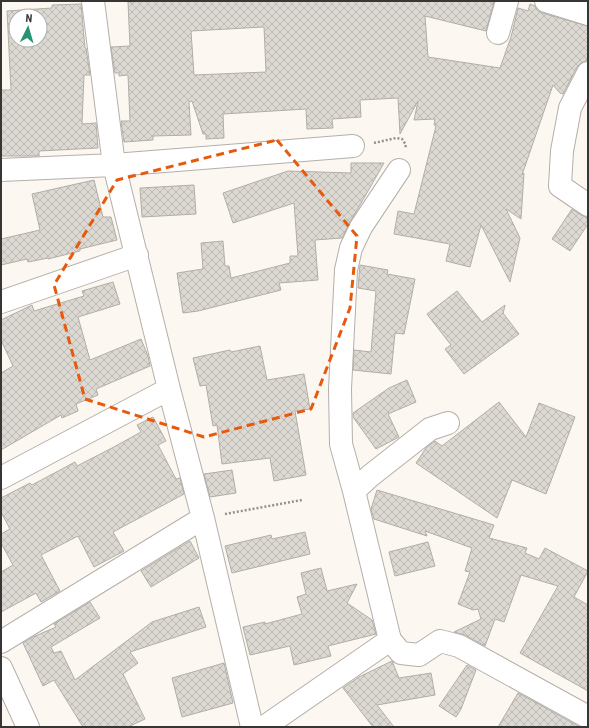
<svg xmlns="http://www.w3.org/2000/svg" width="589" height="728" font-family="'Roboto Condensed',sans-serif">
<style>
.building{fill:url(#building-cross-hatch);stroke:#b1aea8;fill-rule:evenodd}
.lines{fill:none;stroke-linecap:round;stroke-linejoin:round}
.minor-casing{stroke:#b4afaa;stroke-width:24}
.path{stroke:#94918d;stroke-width:2.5;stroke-dasharray:2 2;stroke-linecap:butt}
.minor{stroke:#fff;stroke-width:22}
.marked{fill:none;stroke:#e8590c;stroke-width:3;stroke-dasharray:8 5;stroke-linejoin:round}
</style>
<defs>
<pattern id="building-cross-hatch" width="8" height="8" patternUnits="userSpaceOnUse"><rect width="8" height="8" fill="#dcd9d3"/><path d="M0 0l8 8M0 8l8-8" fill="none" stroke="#bebbb6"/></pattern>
</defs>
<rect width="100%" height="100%" fill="#fcf7f1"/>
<!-- building -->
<path class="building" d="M146 1H488L494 2 486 31 425 16 428 57 500 68 511 37 518 8 528 11 530 4 535 6 537 10 542 13 588 26V55L586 61 581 63 577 67 563 94 560 93 553 85 522 175 524 173 521 219 506 209 520 238 510 282 481 225 470 267 446 261 450 244 394 234 398 211 414 214 436 126 434 125 435 119 414 120 418 101 400 134 398 98 360 100 361 117 332 119 333 128 307 129 306 109 223 114 224 138 206 139V134H203L192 101 189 102 191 135 153 136V140L124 142 121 121H130L128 75 119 76V73H115L111 47 130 46 128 2ZM264 27 266 72 194 75 191 31Z
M81 4 85 48H86L90 75H84L82 124 96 123 98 148 39 151V156H1V90H11L7 11 52 8V5ZM16 16H40V40H16Z
M351 163H384L360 205 350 222 342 238 315 240 318 280 279 283 281 290 198 311 183 313 177 273 203 269 201 243 223 241 225 266H229L231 278 290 263V256H298L294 203 233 223 223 193 288 171 351 173Z
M94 180 103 217H111L117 240 80 249V251L48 259V258L28 262 27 259 1 265V239L40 230 32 194Z
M194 185 196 214 142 217 140 188Z
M572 209 581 215 588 218V224L570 251 552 239Z
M360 265 388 270 387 274 415 279 404 334 395 333 391 374 353 370 354 350 371 352 376 291 358 288Z
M113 282 120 304 78 317 90 360 141 339 148 356 150 366 96 389 98 395 76 404 78 411 62 418 61 415 1 450V373L13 366 1 340V320L32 305 34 311 84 296 82 291Z
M457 291 482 322 505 305 503 314V313L519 334 464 374 445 349 451 345 427 314Z
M260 346 267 380 304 374 310 409 295 411 306 475 274 481 270 458 222 464 217 425 213 426 206 385 200 386 193 358 230 350 231 352Z
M407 380 416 402 388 414 399 437 376 449 353 417V413L389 388Z
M499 402 526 437 539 403 575 417 546 494 512 480 497 518 416 463 426 448 435 441 442 446Z
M153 417 166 441 158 445 176 479 180 478 184 494 113 532 124 551 94 567 78 536 41 555 60 591 41 602 36 593 1 612V572L13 565 1 543V534L10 529 1 512V498L30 483 32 485 75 462 77 466 112 448 141 432 137 425Z
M232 470 236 493 210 497 204 474Z
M377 490 494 525 489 538 527 548 525 553 539 559 545 548 588 571 574 597 588 605V691L520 653 558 586 521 575 504 622 495 619 485 646 465 635 454 632 481 619 478 609 473 610 458 604 470 572 465 571 472 548 425 531 427 536 374 519 371 509Z
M305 532 310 554 232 573 225 546 271 535 272 539Z
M190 541 199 558 151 587 141 571Z
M428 542 435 566 395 576 389 552Z
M321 568 327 591 357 584 347 603 372 620 376 634 328 646 331 656 294 665 290 646 250 655 243 627 265 622V624L302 614 297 597 306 594 301 573Z
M90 602 100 618 51 647 54 653 61 651 75 680 152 622 199 607 206 627 130 652 138 663 123 674 145 719 128 727H83L54 680 43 686 23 643 33 637 56 627 54 624Z
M392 661 399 678 431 673 435 695 377 705 394 727H373L343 688 359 677Z
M224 663 233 703 182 717 172 678Z
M467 665 476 670 461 709 456 717 439 706Z
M518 693 533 701 580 727H498Z"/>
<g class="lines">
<!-- minor casing -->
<g class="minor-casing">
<path id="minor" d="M93 1 114 165 169 389 203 518 252 727
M546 1 588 14
M498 33 507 1
M588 73 570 108 562 151 560 186 588 205
M1 170 114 165 353 146
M1 302 137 255
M1 478 169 389
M354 491 370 476 430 429 448 423
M390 640 354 491 341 444 340 389 346 270 351 248 361 227 399 170
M1 642 203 518
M1 668 28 727
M264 727 390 640 401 653 419 655 440 641 459 646 588 717"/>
</g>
<!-- path -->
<path class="path" d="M374 143 396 138 402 139 406 145 405 148
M225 514 302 500"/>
<!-- minor -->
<use href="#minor" class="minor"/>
</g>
<!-- marked area -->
<path class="marked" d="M277 140 357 236 350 308 311 409 204 437 85 399 54 285 117 180Z"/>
<!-- border -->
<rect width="589" height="728" fill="none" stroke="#383634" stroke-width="4"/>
<!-- north arrow -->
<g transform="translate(28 28) rotate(5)"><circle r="19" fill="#ffffff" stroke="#afafae"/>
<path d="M0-3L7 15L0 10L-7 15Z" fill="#289271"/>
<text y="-6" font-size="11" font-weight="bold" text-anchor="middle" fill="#383634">N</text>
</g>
</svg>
